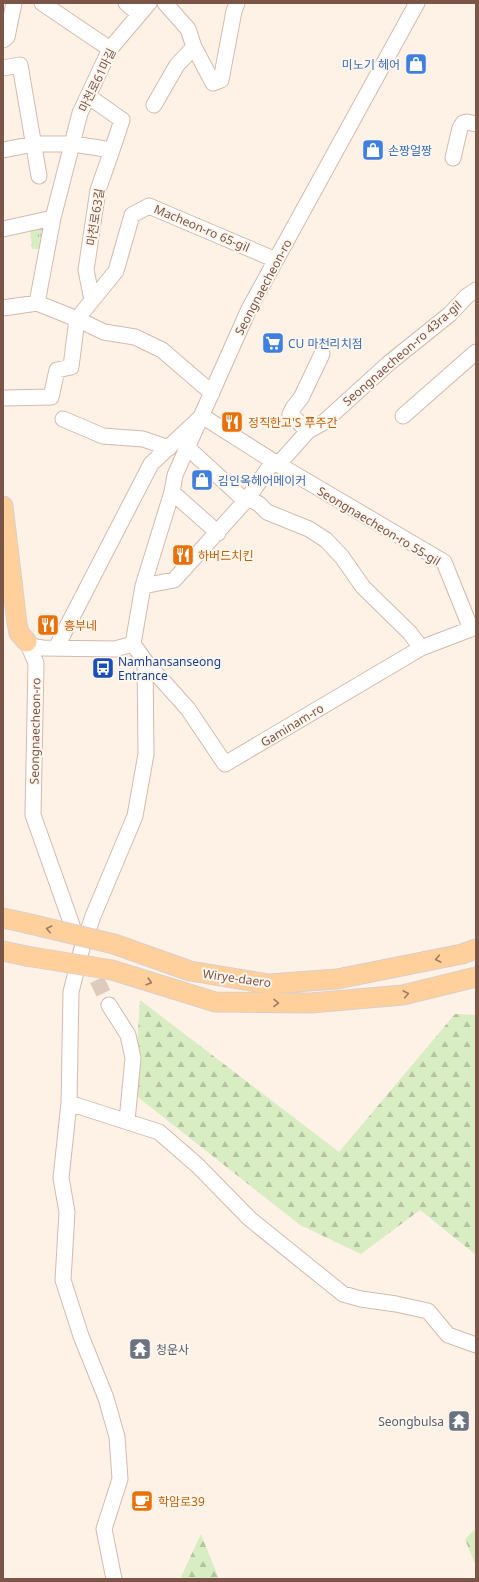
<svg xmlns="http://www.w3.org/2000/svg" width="479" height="1582" font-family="'Noto Sans','Noto Sans KR',sans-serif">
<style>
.forest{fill:url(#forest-firs)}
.park{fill:url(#park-tufts)}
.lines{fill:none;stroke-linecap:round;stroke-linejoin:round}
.minor-tunnel{stroke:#ddcbbe;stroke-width:15;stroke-dasharray:15 8;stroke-linecap:butt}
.minor-casing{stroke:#d4baad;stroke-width:17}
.major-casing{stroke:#dacfcc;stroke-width:21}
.minor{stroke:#fff;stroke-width:15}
.major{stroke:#ffd09c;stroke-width:19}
.major-bridge-casing{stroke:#dacfcc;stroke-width:21;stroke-linecap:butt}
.major-bridge{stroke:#ffd09c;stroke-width:19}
.oneway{stroke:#a27a61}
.labels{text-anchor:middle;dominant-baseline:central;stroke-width:4;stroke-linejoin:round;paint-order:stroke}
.shop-label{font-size:12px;fill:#366cbe;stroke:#fff6ee;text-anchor:start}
.street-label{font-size:12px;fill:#7a5548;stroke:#fff6ee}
.food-label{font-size:12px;fill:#c56008;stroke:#fff6ee;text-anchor:start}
.transit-label{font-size:12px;fill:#164399;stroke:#fff6ee;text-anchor:start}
.worship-label{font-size:12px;fill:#5b616d;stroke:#fff6ee;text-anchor:start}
</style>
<defs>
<pattern id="forest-firs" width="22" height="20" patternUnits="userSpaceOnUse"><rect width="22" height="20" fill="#d8edc2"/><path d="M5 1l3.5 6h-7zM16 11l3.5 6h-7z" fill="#b4c3a0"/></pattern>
<pattern id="park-tufts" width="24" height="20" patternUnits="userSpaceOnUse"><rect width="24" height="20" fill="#d8edc2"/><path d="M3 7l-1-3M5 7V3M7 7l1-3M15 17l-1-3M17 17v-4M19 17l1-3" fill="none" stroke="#b4c3a0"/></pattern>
</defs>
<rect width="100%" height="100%" fill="#fef2e6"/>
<!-- forest -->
<path class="forest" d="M140 1000 339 1152 455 1014 476 1015V1255L420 1210 361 1254 300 1225 134 1094Z
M476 1528V1567L465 1539Z
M201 1534 219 1579H180Z"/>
<!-- park -->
<path class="park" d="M47 225 44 249H32L30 229Z"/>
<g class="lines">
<!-- minor-tunnel -->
<path class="minor-tunnel" d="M87 959 109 1005"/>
<!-- minor casing -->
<g class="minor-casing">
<path id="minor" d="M42 3 110 49
M126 3 139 14
M165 3 188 29 194 47 213 83 221 80 234 11 237 3
M3 40 7 37 14 3
M3 68 20 65 39 176
M88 96 122 120 112 150
M154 105 177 65 194 47
M3 150 34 144H73L112 150 98 190 86 270 92 300
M453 158 460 128 463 123 467 122 476 124
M3 229 53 218
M37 303 53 218 80 113 110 49 149 3
M3 308 37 303 77 319 116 271 132 215 149 206 276 260
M3 398 51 397 57 370 71 367 77 319 104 332 135 337 162 350 212 393
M403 416 476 352
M63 419 103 436 143 439 169 448
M308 431 290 414 293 408 301 398 322 354
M188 448 241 497 248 498 259 504 267 512 309 529 326 540 342 557 363 587 410 633 421 648
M172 492 218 533
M143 586 174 580 248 498 270 466 283 459 308 431 324 422 389 363 450 314 467 296 476 290
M27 642 35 647 43 648 115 649 133 644 143 586 172 492 175 475 249 309 417 3
M27 642 36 663 33 815 72 925
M56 648 151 464 202 416 276 463 444 562 471 629
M145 661 188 709 225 764 421 648 476 627
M109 1005 128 1035 133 1058 127 1121
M69 1103 159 1132 197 1165 250 1219 343 1294 361 1299 396 1304 428 1311 448 1335 476 1345
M114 1579 104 1529 120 1479 117 1437 106 1398 81 1336 63 1280 67 1212 61 1178 69 1103 71 992 82 948 93 916 135 816 146 754 145 661 133 644"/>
</g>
<!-- major casing -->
<g class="major-casing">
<path id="major" d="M3 506 17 623 19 633 27 642
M3 918 26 923
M114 944 190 971 269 984 337 979 462 954 476 949
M3 951 26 956
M112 970 215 1002 311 1003 403 995 476 977"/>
</g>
<!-- minor -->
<use href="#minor" class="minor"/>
<!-- major -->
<use href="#major" class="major"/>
<!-- major-bridge casing -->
<g class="major-bridge-casing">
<path id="major-bridge" d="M26 923 114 944
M26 956 112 970"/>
</g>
<!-- major-bridge -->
<use href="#major-bridge" class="major-bridge"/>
</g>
<!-- one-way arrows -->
<defs><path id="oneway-chevron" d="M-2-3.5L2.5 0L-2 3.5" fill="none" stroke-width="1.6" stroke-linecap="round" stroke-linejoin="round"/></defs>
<g class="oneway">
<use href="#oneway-chevron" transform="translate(49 929) rotate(-167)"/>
<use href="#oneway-chevron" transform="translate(438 959) rotate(169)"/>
<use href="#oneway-chevron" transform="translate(149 982) rotate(17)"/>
<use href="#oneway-chevron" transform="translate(406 994) rotate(-11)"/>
<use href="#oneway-chevron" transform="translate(276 1003) rotate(1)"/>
</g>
<!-- icons -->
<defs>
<g id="shop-square" transform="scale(1.15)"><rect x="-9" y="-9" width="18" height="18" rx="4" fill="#3f7fe0" stroke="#fff6ee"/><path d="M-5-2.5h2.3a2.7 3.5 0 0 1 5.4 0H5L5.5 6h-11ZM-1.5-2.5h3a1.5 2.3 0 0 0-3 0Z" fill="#fff"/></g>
<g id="supermarket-square" transform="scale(1.15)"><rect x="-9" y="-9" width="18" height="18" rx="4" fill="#3f7fe0" stroke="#fff6ee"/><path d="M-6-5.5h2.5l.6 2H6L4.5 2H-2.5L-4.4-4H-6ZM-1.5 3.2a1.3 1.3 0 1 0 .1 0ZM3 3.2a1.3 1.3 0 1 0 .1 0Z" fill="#fff"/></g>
<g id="restaurant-square" transform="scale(1.15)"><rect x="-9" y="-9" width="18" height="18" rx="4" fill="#e8710a" stroke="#fff6ee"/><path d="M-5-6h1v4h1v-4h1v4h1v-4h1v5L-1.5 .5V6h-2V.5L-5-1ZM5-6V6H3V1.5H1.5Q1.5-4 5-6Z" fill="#fff"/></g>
<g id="bus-square" transform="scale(1.15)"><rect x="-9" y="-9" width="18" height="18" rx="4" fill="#1a4fb4" stroke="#fff6ee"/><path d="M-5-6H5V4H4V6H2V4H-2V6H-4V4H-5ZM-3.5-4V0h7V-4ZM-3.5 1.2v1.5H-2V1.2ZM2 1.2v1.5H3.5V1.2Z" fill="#fff"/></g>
<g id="temple-square" transform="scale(1.15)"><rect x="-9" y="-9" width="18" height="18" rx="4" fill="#6b7280" stroke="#fff6ee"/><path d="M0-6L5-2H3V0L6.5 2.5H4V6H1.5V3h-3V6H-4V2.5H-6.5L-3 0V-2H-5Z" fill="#fff"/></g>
<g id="cafe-square" transform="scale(1.15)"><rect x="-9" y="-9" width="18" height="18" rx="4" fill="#e8710a" stroke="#fff6ee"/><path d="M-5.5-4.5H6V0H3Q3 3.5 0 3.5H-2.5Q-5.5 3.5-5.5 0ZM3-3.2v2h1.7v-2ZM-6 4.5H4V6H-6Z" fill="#fff"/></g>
</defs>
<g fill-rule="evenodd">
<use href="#shop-square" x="416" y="64"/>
<use href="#shop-square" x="373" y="150"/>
<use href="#supermarket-square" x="273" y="343"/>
<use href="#restaurant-square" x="232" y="422"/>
<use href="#shop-square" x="202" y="480"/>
<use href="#restaurant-square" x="183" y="555"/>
<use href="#restaurant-square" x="48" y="625"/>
<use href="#bus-square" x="103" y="668"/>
<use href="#temple-square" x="140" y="1349"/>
<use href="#temple-square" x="459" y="1421"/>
<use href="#cafe-square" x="142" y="1501"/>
</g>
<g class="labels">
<!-- shop labels -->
<g class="shop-label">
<text x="400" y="64" text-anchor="end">미노기 헤어</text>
<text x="388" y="150">손짱얼짱</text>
<text x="288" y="343">CU 마천리치점</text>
<text x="218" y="480">김인옥헤어메이커</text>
</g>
<!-- street labels -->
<g class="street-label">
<text transform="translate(97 80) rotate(-64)">마천로61마길</text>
<text transform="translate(95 217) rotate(-81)">마천로63길</text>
<text transform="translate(202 228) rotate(23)">Macheon-ro 65-gil</text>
<text transform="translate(263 287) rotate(-62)">Seongnaecheon-ro</text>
<text transform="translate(402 353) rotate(-41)">Seongnaecheon-ro 43ra-gil</text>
<text transform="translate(379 526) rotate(31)">Seongnaecheon-ro 55-gil</text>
<text transform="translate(292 725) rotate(-31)">Gaminam-ro</text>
<text transform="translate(35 731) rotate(-89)">Seongnaecheon-ro</text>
<text transform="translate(237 978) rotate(8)">Wirye-daero</text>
</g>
<!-- food labels -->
<g class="food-label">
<text x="248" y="422">정직한고'S 푸주간</text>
<text x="198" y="555">하버드치킨</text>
<text x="64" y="625">흥부네</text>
<text x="158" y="1501">학암로39</text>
</g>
<!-- transit labels -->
<g class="transit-label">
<text x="118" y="661">Namhansanseong<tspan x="118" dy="14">Entrance</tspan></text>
</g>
<!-- worship labels -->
<g class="worship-label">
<text x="156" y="1349">청운사</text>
<text x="444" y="1421" text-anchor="end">Seongbulsa</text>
</g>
</g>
<!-- border -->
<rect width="479" height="1582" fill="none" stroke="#7a5548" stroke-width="8"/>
</svg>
